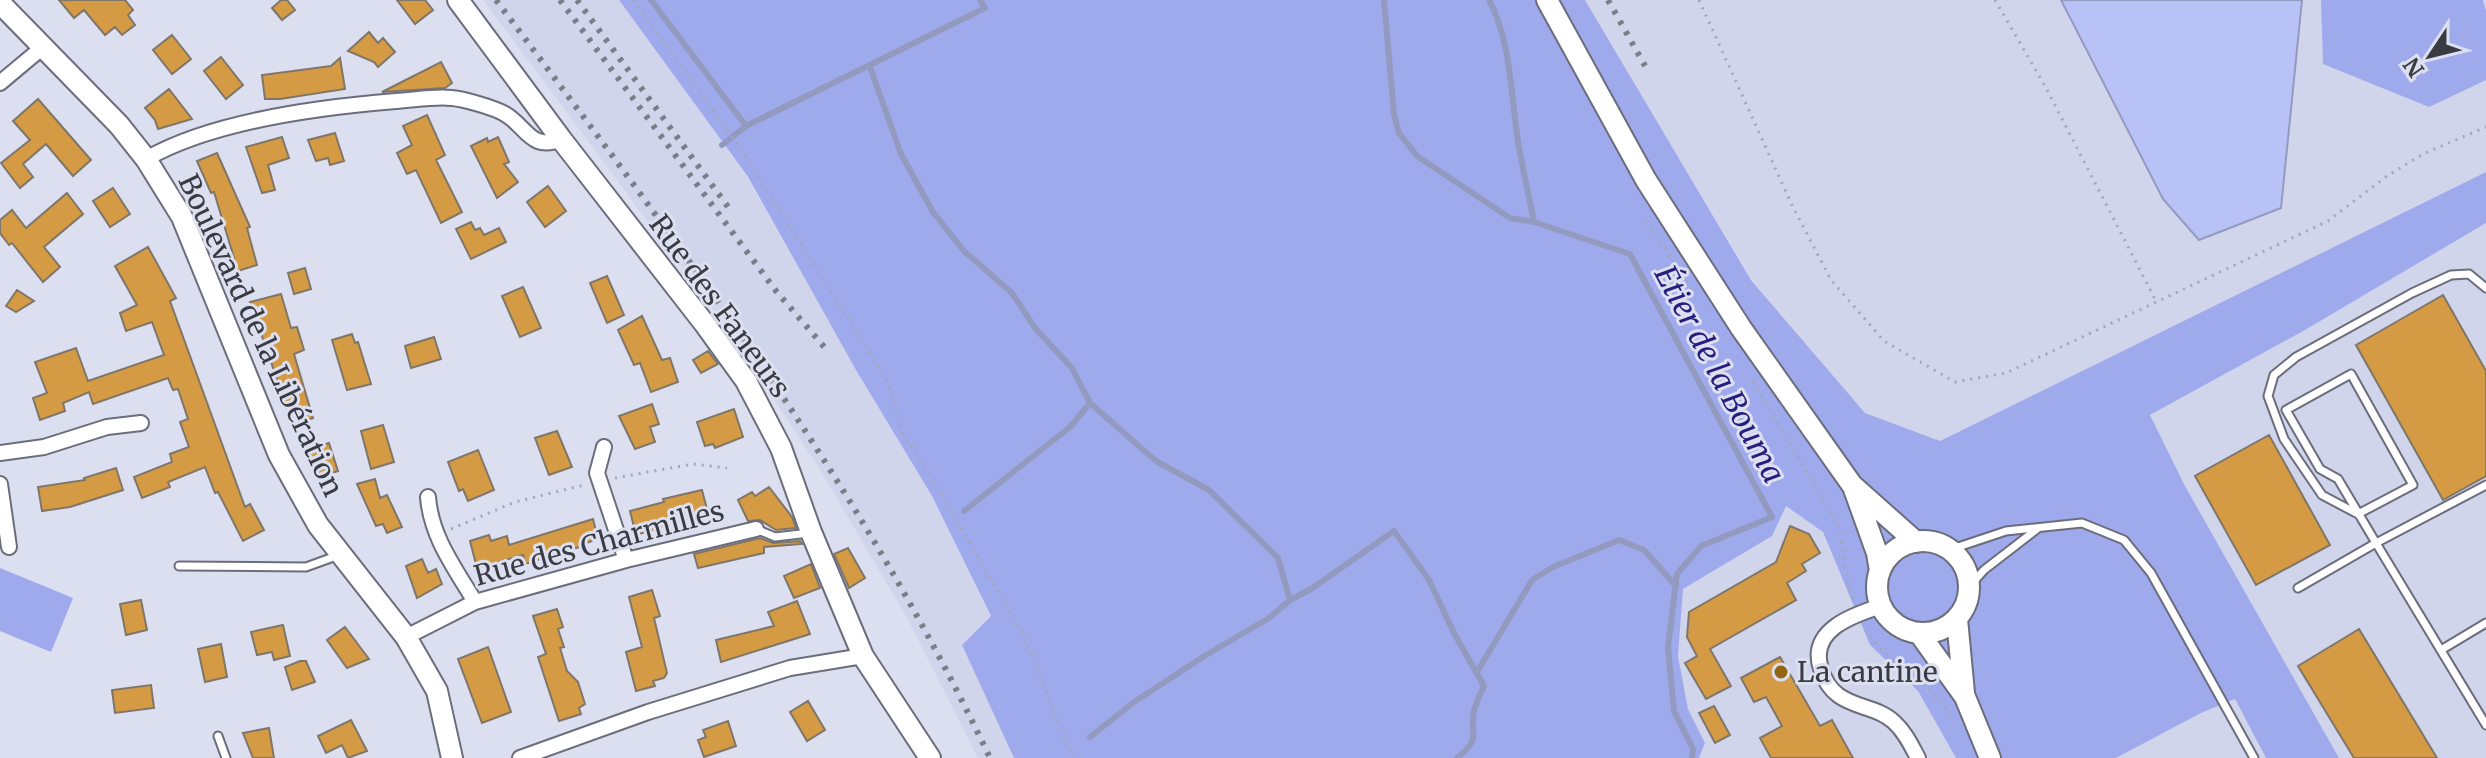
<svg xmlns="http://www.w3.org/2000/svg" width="2486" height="758" font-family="Merriweather,serif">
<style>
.built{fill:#d0d5ec}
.green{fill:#9faaec}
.water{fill:#b9c2f6;stroke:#939ac0;stroke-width:2}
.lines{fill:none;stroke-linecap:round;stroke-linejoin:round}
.stream{stroke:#939ac0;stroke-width:6}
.building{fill:#d59b44;stroke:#7f7669;stroke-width:2}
.lane-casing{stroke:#6b6d7c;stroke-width:11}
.street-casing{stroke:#6b6d7c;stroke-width:18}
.secondary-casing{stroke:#6b6d7c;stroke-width:24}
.path{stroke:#a3a6b3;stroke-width:3;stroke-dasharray:2 6;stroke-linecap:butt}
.lane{stroke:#fff;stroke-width:7}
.street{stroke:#fff;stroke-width:14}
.secondary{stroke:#fff;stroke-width:20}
.rail{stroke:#7b7d87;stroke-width:6;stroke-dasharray:4 8;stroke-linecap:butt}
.poi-dot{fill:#936412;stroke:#dcdfef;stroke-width:3}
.labels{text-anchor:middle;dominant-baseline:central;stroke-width:6;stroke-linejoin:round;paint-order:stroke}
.street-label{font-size:28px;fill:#3a3b42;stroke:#dcdfef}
.poi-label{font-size:28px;fill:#3a3b42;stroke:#dcdfef;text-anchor:start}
.water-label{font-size:30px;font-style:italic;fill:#261d7e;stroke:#dcdfef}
</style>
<rect width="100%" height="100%" fill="#dcdfef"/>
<!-- built -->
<path class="built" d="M483 0H619L747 177 856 370 932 496 991 617 962 645 1014 758H978L906 616 819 468 724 324Z
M1585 0H2486V172L1940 441 1865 413 1751 279Z
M2486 223V758H2339L2185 486 2150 415 2305 330Z
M1785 505 1823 532 1870 645 1918 691 1956 758H1699L1705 743 1688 709 1678 656 1683 589 1772 536Z
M2235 699 2266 758H2116L2201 713Z"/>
<!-- green -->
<path class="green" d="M619 0H1585L1751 280 1865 413 1940 441 2486 172V223L2305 330 2150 415 2185 486 2339 758H2266L2235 699 2201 713 2116 758H1956L1918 691 1870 645 1823 532 1786 506 1772 536 1683 589 1678 656 1688 709 1705 743 1699 758H1014L962 645 991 616 932 496 856 370 748 177Z
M2321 0H2483L2486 11V80L2429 107 2323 64Z
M0 568 73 598 51 652 0 631Z"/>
<!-- water -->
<path class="water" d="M2061 0H2302L2281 208 2199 240 2163 199Z"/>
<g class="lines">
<!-- stream -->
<path class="stream" d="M651 0 746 126
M1384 0 1394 114 1399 133 1417 156 1510 218 1534 222 1630 254 1772 517 1701 546 1677 574 1668 647 1674 711 1693 749 1692 758
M1489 0C1511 40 1511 97 1518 141 1522 168 1529 195 1534 222
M870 67 901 154 933 212 964 251 1012 293 1035 328 1072 368 1090 403 1156 461 1209 490 1278 558 1290 600
M722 145 746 126 985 8 980 0
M964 511 1070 427 1090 403
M1477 672 1532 580 1553 567 1619 540 1644 550 1676 586
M1090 737 1134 702 1206 655 1269 618 1290 600 1311 589 1394 531 1429 580 1454 633 1484 686C1481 693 1476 702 1474 711 1469 735 1483 737 1457 758"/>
</g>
<!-- building -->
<path class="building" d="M59 0H125L133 10 128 15 135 25 122 35 115 27 105 35 84 10 74 18Z
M281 0H287L295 10 282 20 272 8Z
M397 0H425L433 10 415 24Z
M369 32 378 43 383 38 395 52 378 67 374 62 348 51Z
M172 35 191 59 172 74 153 50Z
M221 57 243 85 226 99 204 71Z
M340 58 345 89 280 99H265L262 75 331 66Z
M441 62 452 83 445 88 382 92Z
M169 89 192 119 158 129 155 120 145 108Z
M38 99 91 160 73 176 46 144 23 164 33 177 20 188 1 163 30 140 13 121Z
M427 115 445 155 436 160 462 212 441 223 416 170 407 174 397 153 412 145 403 126Z
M335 133 344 161 330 165 328 158 316 161 308 140Z
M282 137 289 158 268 165 275 190 262 193 246 147Z
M498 137 509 162 504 164 518 182 497 198 471 146 487 138 488 142Z
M217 153 250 227 247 228 257 265 238 271 214 192 211 193 197 161Z
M548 186 566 211 545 227 527 202Z
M113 188 130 214 110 227 93 201Z
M67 193 83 214 44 247 60 267 43 282 12 243 9 245 0 233V220L12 210 26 228Z
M471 222 475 230 480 228 484 235 499 228 506 242 471 259 456 229Z
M148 247 176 298 170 301 245 507 250 504 264 530 243 541 218 492 215 493 205 467 168 482 170 487 142 498 134 477 172 462 170 454 189 447 180 422 188 419 178 389 173 390 168 378 93 404 89 392 63 403 65 411 40 420 33 398 47 393 35 362 76 348 88 381 164 355 152 322 126 331 120 313 137 305 115 266Z
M305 268 311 289 294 294 288 273Z
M607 276 624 315 607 323 590 283Z
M523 287 541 328 520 337 502 296Z
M17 290 34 301 16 312 6 306Z
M281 294 291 328 297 327 304 350 294 354 313 418 293 425 250 302Z
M2443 295 2486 371V476L2443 500 2356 345Z
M642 316 662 360 670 358 678 382 651 392 640 363 634 365 618 330Z
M352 334 355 343 358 342 371 384 347 390 332 340Z
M434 337 441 359 411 368 405 346Z
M708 351 718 364 701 373 693 360Z
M652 404 659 424 650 427 655 442 635 449 619 416Z
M734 409 743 437 715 448 713 444 705 446 697 422Z
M383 425 394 462 371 469 361 431Z
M557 431 572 467 549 475 535 438Z
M2269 435 2330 545 2256 585 2195 476Z
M329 443 338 471 318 477 309 449Z
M478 450 494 490 468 501 463 489 459 491 448 462Z
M116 468 123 490 70 507 42 511 38 487 85 480 84 478Z
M375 479 380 498 387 495 402 527 387 533 383 524 376 526 357 484Z
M769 487 792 517 796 528 776 530 760 520 748 521 738 500 752 492 755 496Z
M702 490 708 513 636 535 630 511 664 502 663 499Z
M593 519 598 539 586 543V545L525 564 523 555 477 568 470 541 489 535 491 541 507 536 509 545Z
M1790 526 1809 534 1820 553 1802 564 1806 571 1787 583 1796 600 1710 649 1731 686 1706 699 1685 663 1697 656 1687 637 1689 612 1776 562Z
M760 538 773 543 800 541 802 544 764 547V553L698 568 694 554Z
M848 548 865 578 849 588 834 554Z
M422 559 428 573 436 569 442 584 417 598 406 566Z
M811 564 820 588 794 598 784 576Z
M652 590 660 616 654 618 667 673 664 678 653 681 655 686 636 691 626 652 642 647 629 597Z
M141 600 147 630 126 635 120 604Z
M797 601 810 634 721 662 716 640 774 626 768 612Z
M557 609 563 627 558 629 564 647 560 648 567 671 578 682 585 704 579 708 581 714 559 721 538 657 546 654 533 616Z
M283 625 290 656 274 660 272 652 257 655 251 632Z
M345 627 369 659 347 668 327 640Z
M2359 629 2437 758H2354L2298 666Z
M221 644 227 677 205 682 198 649Z
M488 647 511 712 482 723 458 659Z
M1780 657 1820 726 1832 720 1853 758H1771L1760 738 1782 726 1766 697 1754 702 1741 678Z
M300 661H306L315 682 292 690 285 667Z
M151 685 154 708 115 713 112 690Z
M808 701 825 730 807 741 790 712Z
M1714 706 1730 735 1715 743 1699 713Z
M351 720 367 751 348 758 342 745 326 753 318 736Z
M728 721 736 746 704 757 698 740 706 737 703 730Z
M269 728 274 758H253L243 733Z"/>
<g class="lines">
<!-- lane casing -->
<g class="lane-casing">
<path id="lane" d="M2356 513 2322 495 2284 439 2268 396 2274 375 2296 357 2412 293 2451 275 2469 274 2486 288
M2358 514 2413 485 2351 374 2286 410 2320 469 2338 479 2376 543 2486 485
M756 529 775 537 809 533
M1949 550 2006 531 2082 523 2124 540 2151 573 2254 758
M179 566 306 567 339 555
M1969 587 1984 570 2037 529
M2298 588 2376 543 2486 725
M2441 650 2486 623
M218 736 226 758"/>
</g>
<!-- street casing -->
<g class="street-casing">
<path id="street" d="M0 83 43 47
M146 159C212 121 321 107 396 101 414 100 434 96 452 98 464 99 495 108 505 114 526 126 531 152 561 139
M604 447 597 473 626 560
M0 453 44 447 107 427 141 423
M0 484 9 547
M428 497C431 537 455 568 475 602
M1881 606C1853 615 1808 630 1821 669 1824 679 1830 689 1838 695 1855 708 1878 707 1894 722 1905 732 1911 745 1918 758
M406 637 475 602 626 560 756 529
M520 758 648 712 790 668 863 656"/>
</g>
<!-- secondary casing -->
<g class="secondary-casing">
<path id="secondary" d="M458 0 561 139 704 323 746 381 781 448 811 532 863 656 930 758
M1547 0 1646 180 1741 328 1852 485 1916 542
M0 3 119 125 146 159 182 217 279 455 318 525 406 637 437 691 452 758
M1854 489 1877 553 1880 571
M1877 587a46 46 0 1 1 92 0a46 46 0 1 1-92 0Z
M1957 619 1964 693
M1919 633 1965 697 1990 758"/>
</g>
<!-- path -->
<path class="path" d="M633 0 740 148 888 382 903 434 932 479 1024 636 1073 758
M1699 0 1791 203 1831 280 1884 341 1955 382 2006 373 2328 221 2387 176 2423 154 2486 127
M1995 0 2045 86 2156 301
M1647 221 1693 292
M1753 381 1836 521C1845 547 1843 574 1853 600
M615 478 693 464 727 468
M451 529 515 502 584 485
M1866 629C1887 665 1931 679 1951 717"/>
<!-- lane -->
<use href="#lane" class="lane"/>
<!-- street -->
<use href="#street" class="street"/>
<!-- secondary -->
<use href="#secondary" class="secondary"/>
<!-- rail -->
<path class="rail" d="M496 0C679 244 859 481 990 758
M560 0 776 291 826 349
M577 0 731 211
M1608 0 1645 66"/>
</g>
<!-- markers -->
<circle class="poi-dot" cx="1781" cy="672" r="8"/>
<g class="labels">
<!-- street labels -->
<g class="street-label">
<text transform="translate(720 306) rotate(54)">Rue des Faneurs</text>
<text transform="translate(261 335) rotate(65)">Boulevard de la Libération</text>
<text transform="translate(599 543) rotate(-15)">Rue des Charmilles</text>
</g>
<!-- poi labels -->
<g class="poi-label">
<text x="1797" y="672">La cantine</text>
</g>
<!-- water labels -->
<g class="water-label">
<text transform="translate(1720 374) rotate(62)">Étier de la Bouma</text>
</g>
</g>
<!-- north arrow -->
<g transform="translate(2430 56) rotate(235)" stroke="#dcdfef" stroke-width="6" paint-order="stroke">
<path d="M0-6L14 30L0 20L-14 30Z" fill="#3a3b42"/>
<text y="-12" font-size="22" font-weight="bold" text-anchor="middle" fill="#3a3b42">N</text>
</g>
</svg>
